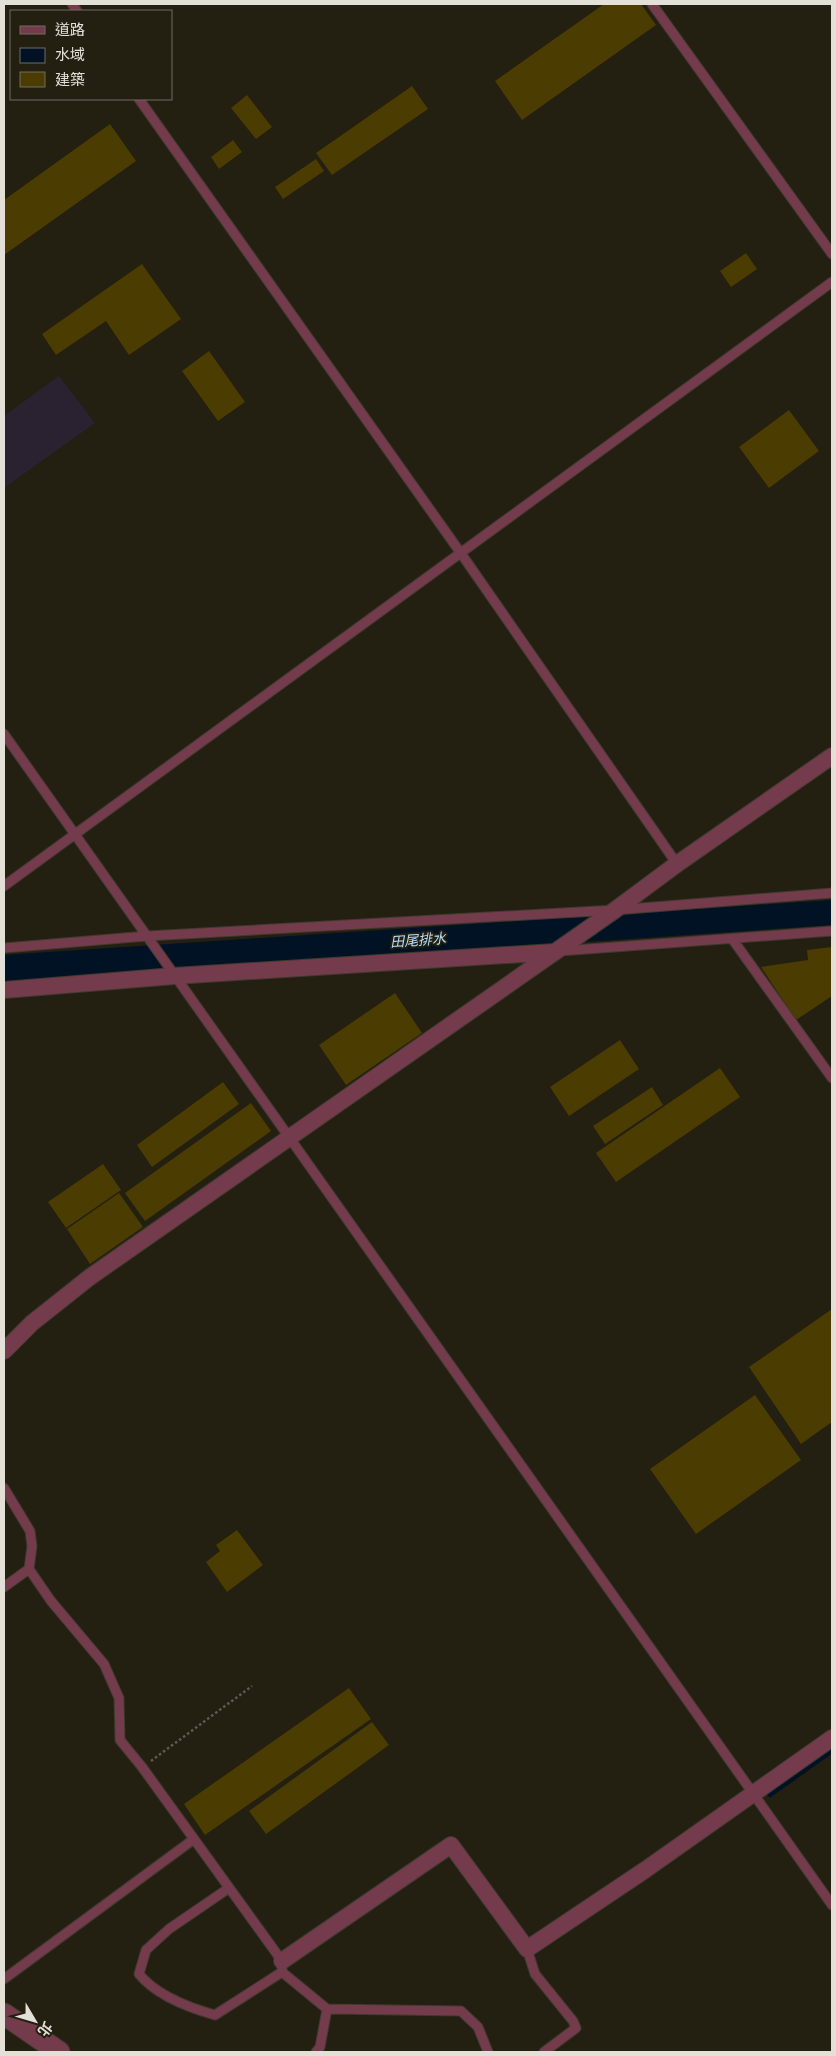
<svg xmlns="http://www.w3.org/2000/svg" width="836" height="2056" font-family="'Archivo Narrow','Noto Sans TC',sans-serif">
<style>
.industrial{fill:#2a2231}
.water{fill:#001224}
.lines{fill:none;stroke-linecap:round;stroke-linejoin:round}
.stream{stroke:#001224;stroke-width:4.5}
.building{fill:#4b3c02}
.service-casing{stroke:#3e3a2d;stroke-width:11}
.minor-casing{stroke:#3e3a2d;stroke-width:18}
.tertiary-casing{stroke:#3e3a2d;stroke-width:23}
.path{stroke:#5f5b4f;stroke-width:2.5;stroke-dasharray:2.5 2.5;stroke-linecap:butt}
.service{stroke:#743b4c;stroke-width:9}
.minor{stroke:#743b4c;stroke-width:16}
.tertiary{stroke:#743b4c;stroke-width:21}
.labels{text-anchor:middle;dominant-baseline:central;stroke-width:4;stroke-linejoin:round;paint-order:stroke}
.water-label{font-size:14px;font-style:italic;fill:#b8dfff;stroke:#231f11}
</style>
<rect width="100%" height="100%" fill="#231f11"/>
<!-- industrial -->
<path class="industrial" d="M59 376 95 423 4 488V416Z"/>
<!-- water -->
<path class="water" d="M832 900V925L4 982V955Z"/>
<g class="lines">
<!-- stream -->
<path class="stream" d="M770 1795 832 1751"/>
</g>
<!-- building -->
<path class="building" d="M604 4H641L656 25 522 120 495 81Z
M412 86 428 109 332 175 316 153Z
M247 95 272 127 256 139 231 108Z
M110 124 136 161 4 255V200Z
M233 140 242 152 219 169 211 157Z
M316 159 324 171 283 199 275 187Z
M746 253 757 269 731 287 720 271Z
M142 264 181 319 129 355 106 321 56 355 42 334Z
M209 351 245 402 218 421 182 371Z
M789 410 819 451 769 488 739 447Z
M832 947V996L796 1020 761 967 808 960 807 950Z
M395 993 422 1033 346 1085 319 1045Z
M620 1040 639 1069 569 1116 550 1087Z
M720 1068 740 1097 616 1182 596 1153Z
M223 1082 239 1104 152 1167 137 1145Z
M652 1087 663 1105 605 1144 593 1126Z
M251 1103 271 1131 145 1221 125 1193Z
M103 1164 121 1190 66 1228 48 1202Z
M119 1193 143 1227 90 1264 67 1229Z
M832 1309V1422L801 1444 749 1367Z
M755 1395 801 1460 696 1534 650 1469Z
M237 1530 263 1565 227 1592 206 1562 220 1551 216 1545Z
M349 1688 371 1719 205 1835 184 1804Z
M372 1722 389 1745 266 1834 249 1811Z"/>
<g class="lines">
<!-- service casing -->
<g class="service-casing">
<path id="service" d="M72 4 77 11
M652 4 832 254
M139 99 460 552 677 864
M4 734 832 1905
M4 886 832 282
M733 940 832 1078
M4 948 147 936 615 910 832 893
M560 951 832 931
M4 1488 30 1531 32 1546 29 1569 51 1601 104 1664 119 1698 120 1740 142 1767 282 1961V1972L215 2015C190 2008 156 1995 139 1974L146 1950 169 1929 229 1888
M4 1587 29 1569
M527 1949 535 1974 573 2021 576 2028 544 2052
M282 1972 327 2009 461 2011 478 2027 488 2052
M4 1979 194 1839
M316 2052 320 2047 327 2009"/>
</g>
<!-- minor casing -->
<g class="minor-casing">
<path id="minor" d="M4 990 174 976 555 952
M4 1351 32 1323 90 1277 615 910 677 864 832 756
M282 1961 451 1845 527 1949 645 1870 832 1738"/>
</g>
<!-- tertiary casing -->
<g class="tertiary-casing">
<path id="tertiary" d="M4 2014 59 2052"/>
</g>
<!-- path -->
<path class="path" d="M151 1761 252 1686"/>
<!-- service -->
<use href="#service" class="service"/>
<!-- minor -->
<use href="#minor" class="minor"/>
<!-- tertiary -->
<use href="#tertiary" class="tertiary"/>
</g>
<g class="labels">
<!-- water labels -->
<g class="water-label">
<text transform="translate(418 940) rotate(-4)">田尾排水</text>
</g>
</g>
<!-- border -->
<rect width="836" height="2056" fill="none" stroke="#e3e0d8" stroke-width="10"/>
<!-- legend -->
<rect x="10" y="10" width="162" height="90" fill="#231f11" stroke="#706c61"/>
<rect x="20" y="26" width="25" height="8" fill="#743b4c" stroke="#706c61"/>
<text x="55" y="35" font-size="15" fill="#e3e0d8">道路</text>
<rect x="20" y="48" width="25" height="15" fill="#001224" stroke="#706c61"/>
<text x="55" y="60" font-size="15" fill="#e3e0d8">水域</text>
<rect x="20" y="72" width="25" height="15" fill="#4b3c02" stroke="#706c61"/>
<text x="55" y="85" font-size="15" fill="#e3e0d8">建築</text>
<!-- north arrow -->
<g transform="translate(35 2021) rotate(128)" stroke="#231f11" stroke-width="4" paint-order="stroke">
<path d="M0-4L9 19L0 12L-9 19Z" fill="#e3e0d8"/>
<text y="-8" font-size="14" font-weight="bold" text-anchor="middle" fill="#e3e0d8">北</text>
</g>
</svg>
